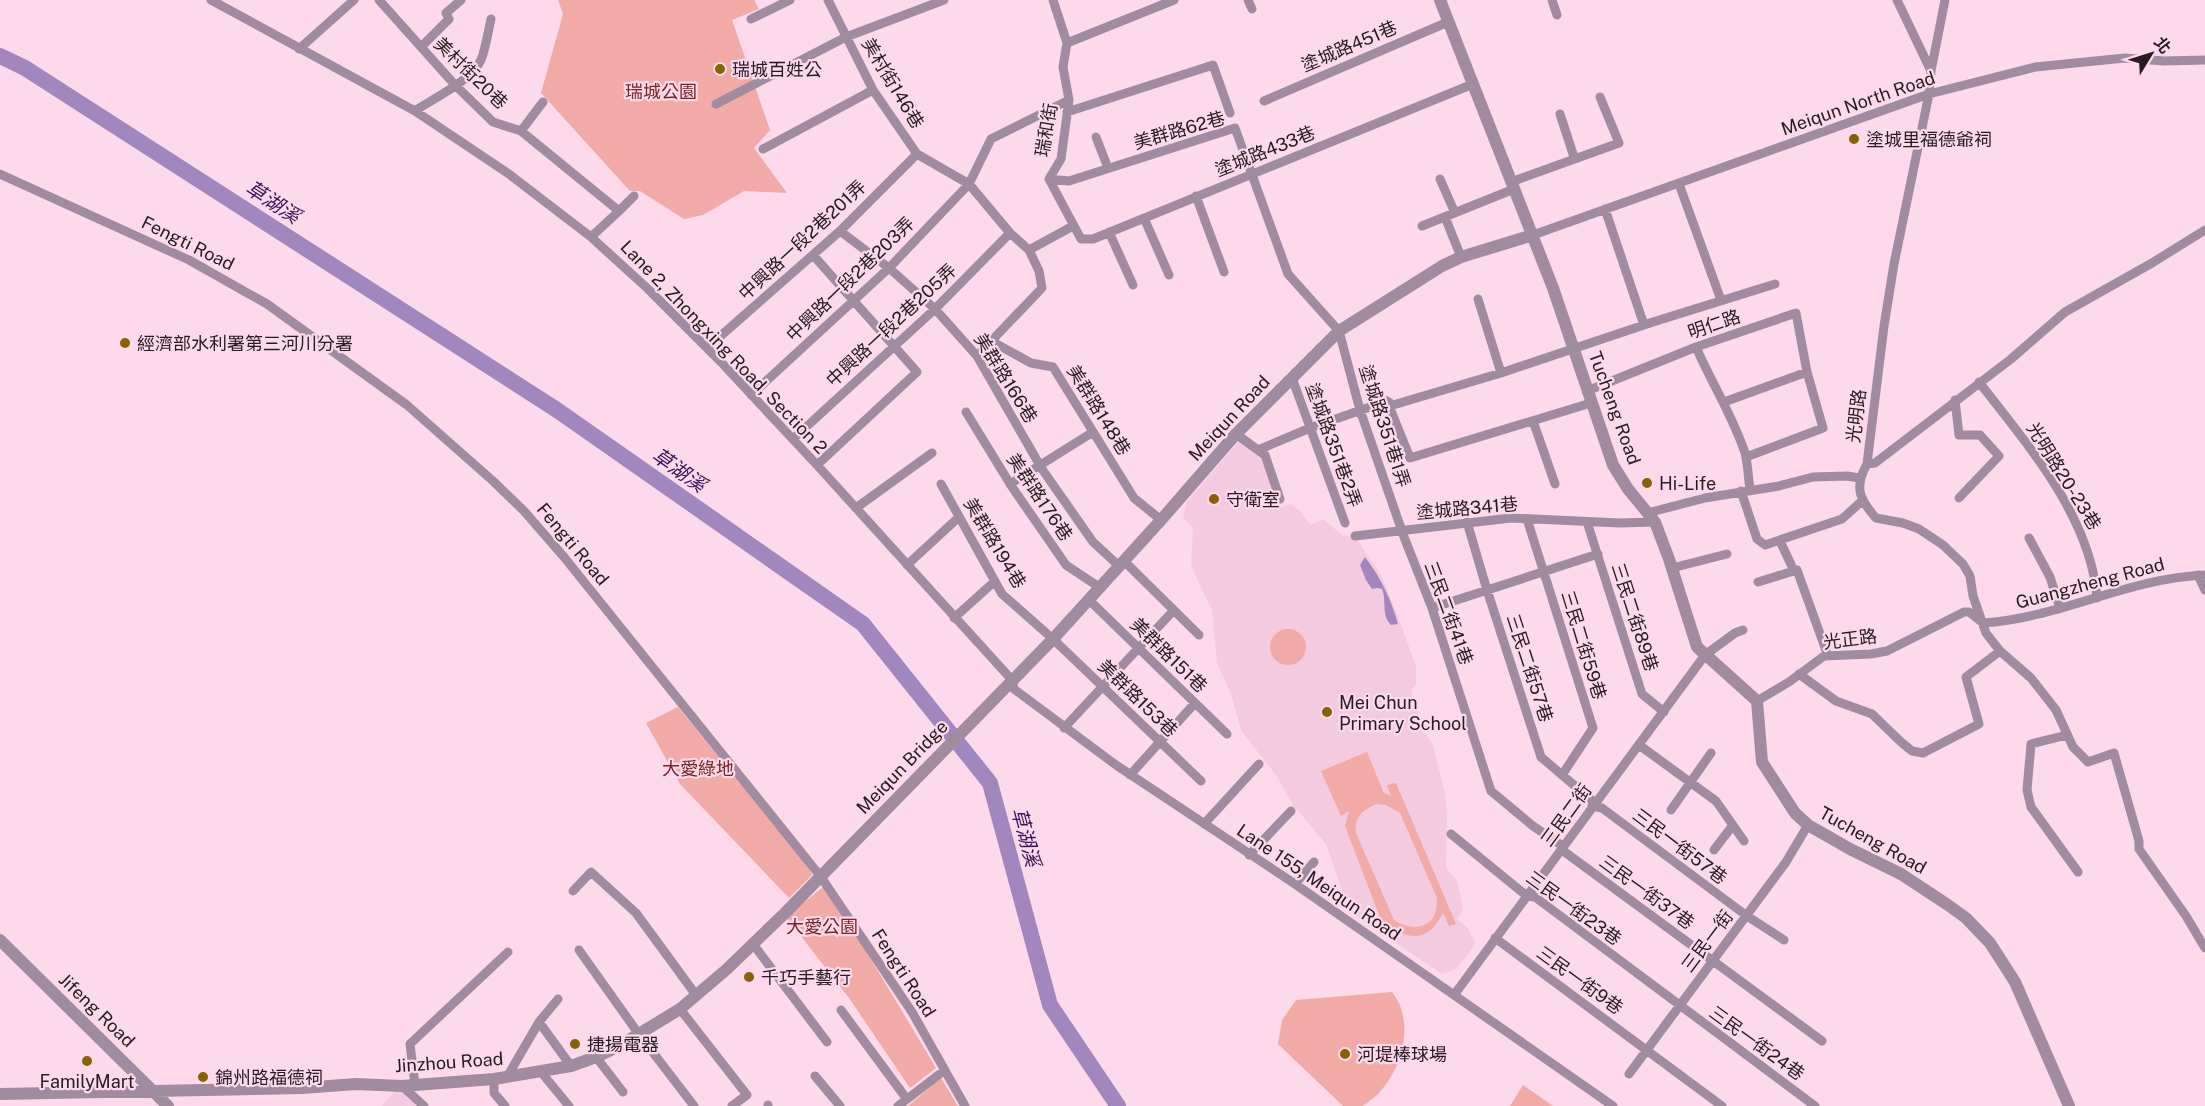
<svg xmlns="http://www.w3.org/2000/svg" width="2205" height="1106" font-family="'Public Sans','Noto Sans TC',sans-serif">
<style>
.built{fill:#f3cae0}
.green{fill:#f1aaa5;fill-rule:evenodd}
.water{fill:#a287bf}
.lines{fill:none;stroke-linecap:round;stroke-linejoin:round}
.river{stroke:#a287bf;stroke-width:16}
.minor{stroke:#a08ba0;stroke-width:9}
.tertiary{stroke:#a08ba0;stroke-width:12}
.poi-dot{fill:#876200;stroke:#fcdaec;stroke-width:2}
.labels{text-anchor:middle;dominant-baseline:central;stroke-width:4.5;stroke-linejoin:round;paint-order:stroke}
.street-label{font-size:18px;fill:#271b21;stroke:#fcdaec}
.poi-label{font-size:18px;fill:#271b21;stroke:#fcdaec;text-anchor:start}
.park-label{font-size:18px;fill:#772323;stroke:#fcdaec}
.water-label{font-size:20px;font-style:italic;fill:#3a1357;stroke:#fcdaec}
</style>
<rect width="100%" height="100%" fill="#fcdaec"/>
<!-- built -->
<path class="built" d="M1240 440 1260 456 1281 507 1291 504 1301 512 1310 525 1323 519 1343 536H1355L1382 577 1397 614 1416 666V685L1411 690 1424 731 1433 745 1445 794 1447 816 1446 868 1457 881 1463 910 1457 919 1467 927 1475 942 1472 949 1457 968 1448 972 1442 974 1353 914 1348 907 1326 844 1293 805 1278 778 1241 730 1231 694 1217 663 1212 610 1191 566 1193 528 1183 517 1186 503Z
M403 1090 419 1106H382L395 1091Z"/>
<!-- green -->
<path class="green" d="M558 0H754L759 9 732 20 770 130 754 148 787 193 744 191 703 215 684 219 640 191H630L541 93 563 14Z
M1270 647a18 18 0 1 1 36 0a18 18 0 1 1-36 0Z
M678 707 808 867 812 875 789 898 680 784 646 723Z
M1367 752 1383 791 1382 792 1391 796 1387 785 1396 783 1456 924 1449 926 1443 913C1427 943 1411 940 1383 925L1345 826 1349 811 1341 816 1321 771ZM1377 804 1386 805 1400 813 1437 898C1439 927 1415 934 1394 920L1356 833C1354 817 1363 809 1377 804Z
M823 887 866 951 936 1068 910 1088 849 998 786 917Z
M1392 992C1416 1022 1402 1070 1377 1095 1373 1098 1367 1104 1362 1106 1357 1106 1349 1106 1343 1106L1278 1044 1282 1020 1296 1000Z
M941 1078 958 1106H908Z
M1523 1085 1526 1087 1553 1106H1510Z"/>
<!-- water -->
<path class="water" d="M1365 557C1381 578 1391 599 1398 624L1391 625C1381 615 1387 602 1382 589L1377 588 1372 589 1366 580 1360 565Z"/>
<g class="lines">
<!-- river -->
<path class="river" d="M0 56 25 68 557 410 863 624 990 783 1050 1005 1118 1106"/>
<!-- minor -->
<path class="minor" d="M211 0 415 111 509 174 591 237 647 288 720 361 817 465 1012 680 1014 689 1116 765 1295 884 1613 1106
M379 0 455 85 493 122 521 131 619 211 634 196
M828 0 873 90 917 154 969 184 1010 233 1029 250 1039 271 1042 288 977 356
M1053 0 1067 43 1063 67 1069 100 1061 159 1049 179 1081 239H1093L1473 84
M1248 0 1252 9
M1552 0 1557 15
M1897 0 1931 71
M1945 0 1931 71 1929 94 1894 264 1884 326 1867 464C1854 487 1859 499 1876 518L1903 523 1919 529 1943 545 1963 564 1970 576 1973 596 1986 633 2000 651 2031 678 2056 710 2073 747 2088 762 2114 753 2139 841V849L2186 916 2205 948
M751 19 790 0
M1067 43 1174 0
M421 47 449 19 446 13 461 0
M299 49 354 0
M1264 101 1448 22
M716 104 846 37 944 0
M415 111C434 98 471 81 481 60 486 47 488 32 491 19
M1067 112 1213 65 1230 113
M1560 114 1574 157
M521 131 543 102
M1096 137 1108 168
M763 149 873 90
M0 174 189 260 267 304 407 405 493 481 524 511 564 557 821 877 912 1012 965 1106
M1049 179 1069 181 1235 128 1288 274 1339 331 1360 410 1404 537 1432 608 1491 791 1533 826 1564 847
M1440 179 1455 213
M1511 182 1619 143 1600 97
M1679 184 1721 300
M1196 196 1224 272
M1605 209 1644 325
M1445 217 1461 257
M1144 218 1169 275
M1422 226 1514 189
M840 231 889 268 935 309 977 356 1042 469 1093 542 1119 566
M1109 232 1133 285
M1533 235 1929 94 2035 67 2125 58 2164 61 2205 60
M591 237 619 211
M1029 250 1073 226
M813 255 917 372 817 465
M1478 299 1501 373
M991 341 1031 363 1053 367 1134 498 1161 520
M1696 347C1711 382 1733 416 1745 453 1748 464 1748 477 1750 489
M707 348 840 231 917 154
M1292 378 1345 523
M1979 382C2027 444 2091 517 2097 598
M1587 391 1696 347 1796 313 1807 372 1823 428 1746 457
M751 395 889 268 969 184 991 139 1069 100
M1955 400 1959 435H1980L1999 456 1959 498
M1387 401 1410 458 1591 403
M1724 402 1807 372
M966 412 1012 487 1066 565 1099 587
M1533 421 1555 484
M1236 434 1258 450 1310 428 1387 401 1393 405 1501 373 1653 322 1775 284
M793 439 935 309 1010 233
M1258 450 1265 455 1280 499
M1867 464 1875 463 2011 359 2065 312 2152 263 2205 230
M941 484 1002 594 1053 639 1201 781
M1010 484 1093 432
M1741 491 1757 539 1765 545 1842 519 1863 500
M856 508 932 453
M1647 513 1705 498 1779 486 1813 477 1847 476 1859 478
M1527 519 1593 728 1562 775
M1467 522 1487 590 1541 757 1595 803
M1587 522 1642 694 1664 712
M1355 536 1511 518 1620 523 1655 522
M2029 538 2050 577 2060 608
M1780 541 1794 571
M1124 561 1199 635
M907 565 959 517
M1672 568 1727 554
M2198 575 2205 590
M1758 582 1797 570 1828 656
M1088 599 1227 734
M1432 608 1598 554
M954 618 995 581
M1799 674 1836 701 1872 714 1901 742 1912 751 1923 753 1979 724 1966 677 2000 651
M1757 701 1789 682 1824 656 1871 654 1887 651 1964 612H1969L1983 623C2060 618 2128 578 2205 575
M1064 728 1174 610
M2067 735 2031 744 2027 790 2031 807 2078 872
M1639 745 1716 801 1744 841
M1130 775 1195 703
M1592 806 1602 808 1747 916 1784 940
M1671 810 1711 753
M1204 824 1259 764
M1451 834 1527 896 1535 897 1815 1106
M1562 850 1822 1041
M1714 850 1733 825
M1249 855 1291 811
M1295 884 1314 862
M573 891 591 872 636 913 696 995
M1495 938 1722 1106
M753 944 827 1042
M579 950 638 1033 694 1106
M1454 995 1705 655 1735 633 1743 630
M680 1009 747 1095 732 1106
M841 1010 906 1098
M539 1022 571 1066
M596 1057 623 1092
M541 1072 569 1106
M1629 1074 1786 862 1808 825
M815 1076 840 1106
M507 1077 539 1022 558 999
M494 1079V1093L505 1106
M415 1085 410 1044 508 952
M402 1086 424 1106
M768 1105V1106
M898 1106 945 1070"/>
<!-- tertiary -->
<path class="tertiary" d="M1440 0 1553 288 1613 465 1628 489 1655 522 1669 559 1697 647 1757 701 1762 762 1795 813 1808 825 1850 849 1901 874 1948 905 1966 918 1990 943 2015 982 2069 1106
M0 940 168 1106
M0 1094 302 1088 356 1084 402 1086 494 1079 571 1066 596 1057 619 1046 680 1009 727 969 785 913 1053 639 1161 520 1235 435 1339 331 1442 266 1461 257 1533 235"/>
</g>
<!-- markers -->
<g class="poi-dot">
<circle cx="720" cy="69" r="6"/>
<circle cx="1854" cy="139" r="6"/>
<circle cx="125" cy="343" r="6"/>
<circle cx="1647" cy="483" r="6"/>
<circle cx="1214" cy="499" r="6"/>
<circle cx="1327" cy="712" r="6"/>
<circle cx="749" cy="977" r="6"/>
<circle cx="575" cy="1044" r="6"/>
<circle cx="1345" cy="1054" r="6"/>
<circle cx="87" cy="1061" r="6"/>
<circle cx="203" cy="1077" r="6"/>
</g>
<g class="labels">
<!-- street labels -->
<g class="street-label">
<text transform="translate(1349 46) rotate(-23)">塗城路451巷</text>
<text transform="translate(471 73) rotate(44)">美村街20巷</text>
<text transform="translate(893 83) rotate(59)">美村街146巷</text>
<text transform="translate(1858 103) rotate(-19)">Meiqun North Road</text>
<text transform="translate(1046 130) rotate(-80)">瑞和街</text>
<text transform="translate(1179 130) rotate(-16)">美群路62巷</text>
<text transform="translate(1265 151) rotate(-22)">塗城路433巷</text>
<text transform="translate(802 240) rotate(-43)">中興路一段2巷201弄</text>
<text transform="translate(188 243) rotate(26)">Fengti Road</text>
<text transform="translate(850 279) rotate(-44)">中興路一段2巷203弄</text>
<text transform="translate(1714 324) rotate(-19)">明仁路</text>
<text transform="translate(891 325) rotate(-43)">中興路一段2巷205弄</text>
<text transform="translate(724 347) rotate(46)">Lane 2, Zhongxing Road, Section 2</text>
<text transform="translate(1006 378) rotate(58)">美群路166巷</text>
<text transform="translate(1615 408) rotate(70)">Tucheng Road</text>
<text transform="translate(1099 410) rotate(58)">美群路148巷</text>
<text transform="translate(1856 416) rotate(-83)">光明路</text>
<text transform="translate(1229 418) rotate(-47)">Meiqun Road</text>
<text transform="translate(1385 426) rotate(72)">塗城路351巷1弄</text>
<text transform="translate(1334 445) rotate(70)">塗城路351巷2弄</text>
<text transform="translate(2064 476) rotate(58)">光明路20-23巷</text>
<text transform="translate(1040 497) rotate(56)">美群路176巷</text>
<text transform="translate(1467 508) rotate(-5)">塗城路341巷</text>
<text transform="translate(995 543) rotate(59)">美群路194巷</text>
<text transform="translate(573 544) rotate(50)">Fengti Road</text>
<text transform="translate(2090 583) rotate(-15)">Guangzheng Road</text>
<text transform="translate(1449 613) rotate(70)">三民二街41巷</text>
<text transform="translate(1635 617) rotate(72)">三民二街89巷</text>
<text transform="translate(1850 639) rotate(-7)">光正路</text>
<text transform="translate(1584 645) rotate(73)">三民二街59巷</text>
<text transform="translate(1169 655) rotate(44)">美群路151巷</text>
<text transform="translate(1530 668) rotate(72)">三民二街57巷</text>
<text transform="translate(1138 698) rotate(44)">美群路153巷</text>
<text transform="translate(902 767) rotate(-46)">Meiqun Bridge</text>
<text transform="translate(1566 815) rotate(-54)">三民二街</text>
<text transform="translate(1873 840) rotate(29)">Tucheng Road</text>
<text transform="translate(1680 846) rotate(37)">三民一街57巷</text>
<text transform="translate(1319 882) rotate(34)">Lane 155, Meiqun Road</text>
<text transform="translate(1647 892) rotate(36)">三民一街37巷</text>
<text transform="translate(1574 908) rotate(36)">三民一街23巷</text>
<text transform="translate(1707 941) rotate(-53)">三民一街</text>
<text transform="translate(904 973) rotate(57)">Fengti Road</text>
<text transform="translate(1580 980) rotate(36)">三民一街9巷</text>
<text transform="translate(97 1010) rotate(44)">Jifeng Road</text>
<text transform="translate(1757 1043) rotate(36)">三民一街24巷</text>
<text transform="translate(449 1062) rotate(-4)">Jinzhou Road</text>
</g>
<!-- poi labels -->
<g class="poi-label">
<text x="732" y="69">瑞城百姓公</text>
<text x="1866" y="139">塗城里福德爺祠</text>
<text x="137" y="343">經濟部水利署第三河川分署</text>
<text x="1659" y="483">Hi-Life</text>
<text x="1226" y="499">守衛室</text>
<text x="1339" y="702">Mei Chun<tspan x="1339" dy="21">Primary School</tspan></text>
<text x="761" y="977">千巧手藝行</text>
<text x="587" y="1044">捷揚電器</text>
<text x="1357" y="1054">河堤棒球場</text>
<text x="215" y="1077">錦州路福德祠</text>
<text x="87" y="1081" text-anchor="middle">FamilyMart</text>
</g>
<!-- park labels -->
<g class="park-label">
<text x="661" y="91">瑞城公園</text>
<text x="698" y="768">大愛綠地</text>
<text x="822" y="926">大愛公園</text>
</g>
<!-- water labels -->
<g class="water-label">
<text transform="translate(273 202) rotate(33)">草湖溪</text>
<text transform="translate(679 470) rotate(35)">草湖溪</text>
<text transform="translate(1026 837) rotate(75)">草湖溪</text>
</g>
</g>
<!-- north arrow -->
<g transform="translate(2151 54) rotate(52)" stroke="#fcdaec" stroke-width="4.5" paint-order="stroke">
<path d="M0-4.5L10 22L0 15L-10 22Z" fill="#271b21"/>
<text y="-9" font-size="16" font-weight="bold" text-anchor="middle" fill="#271b21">北</text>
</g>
</svg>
